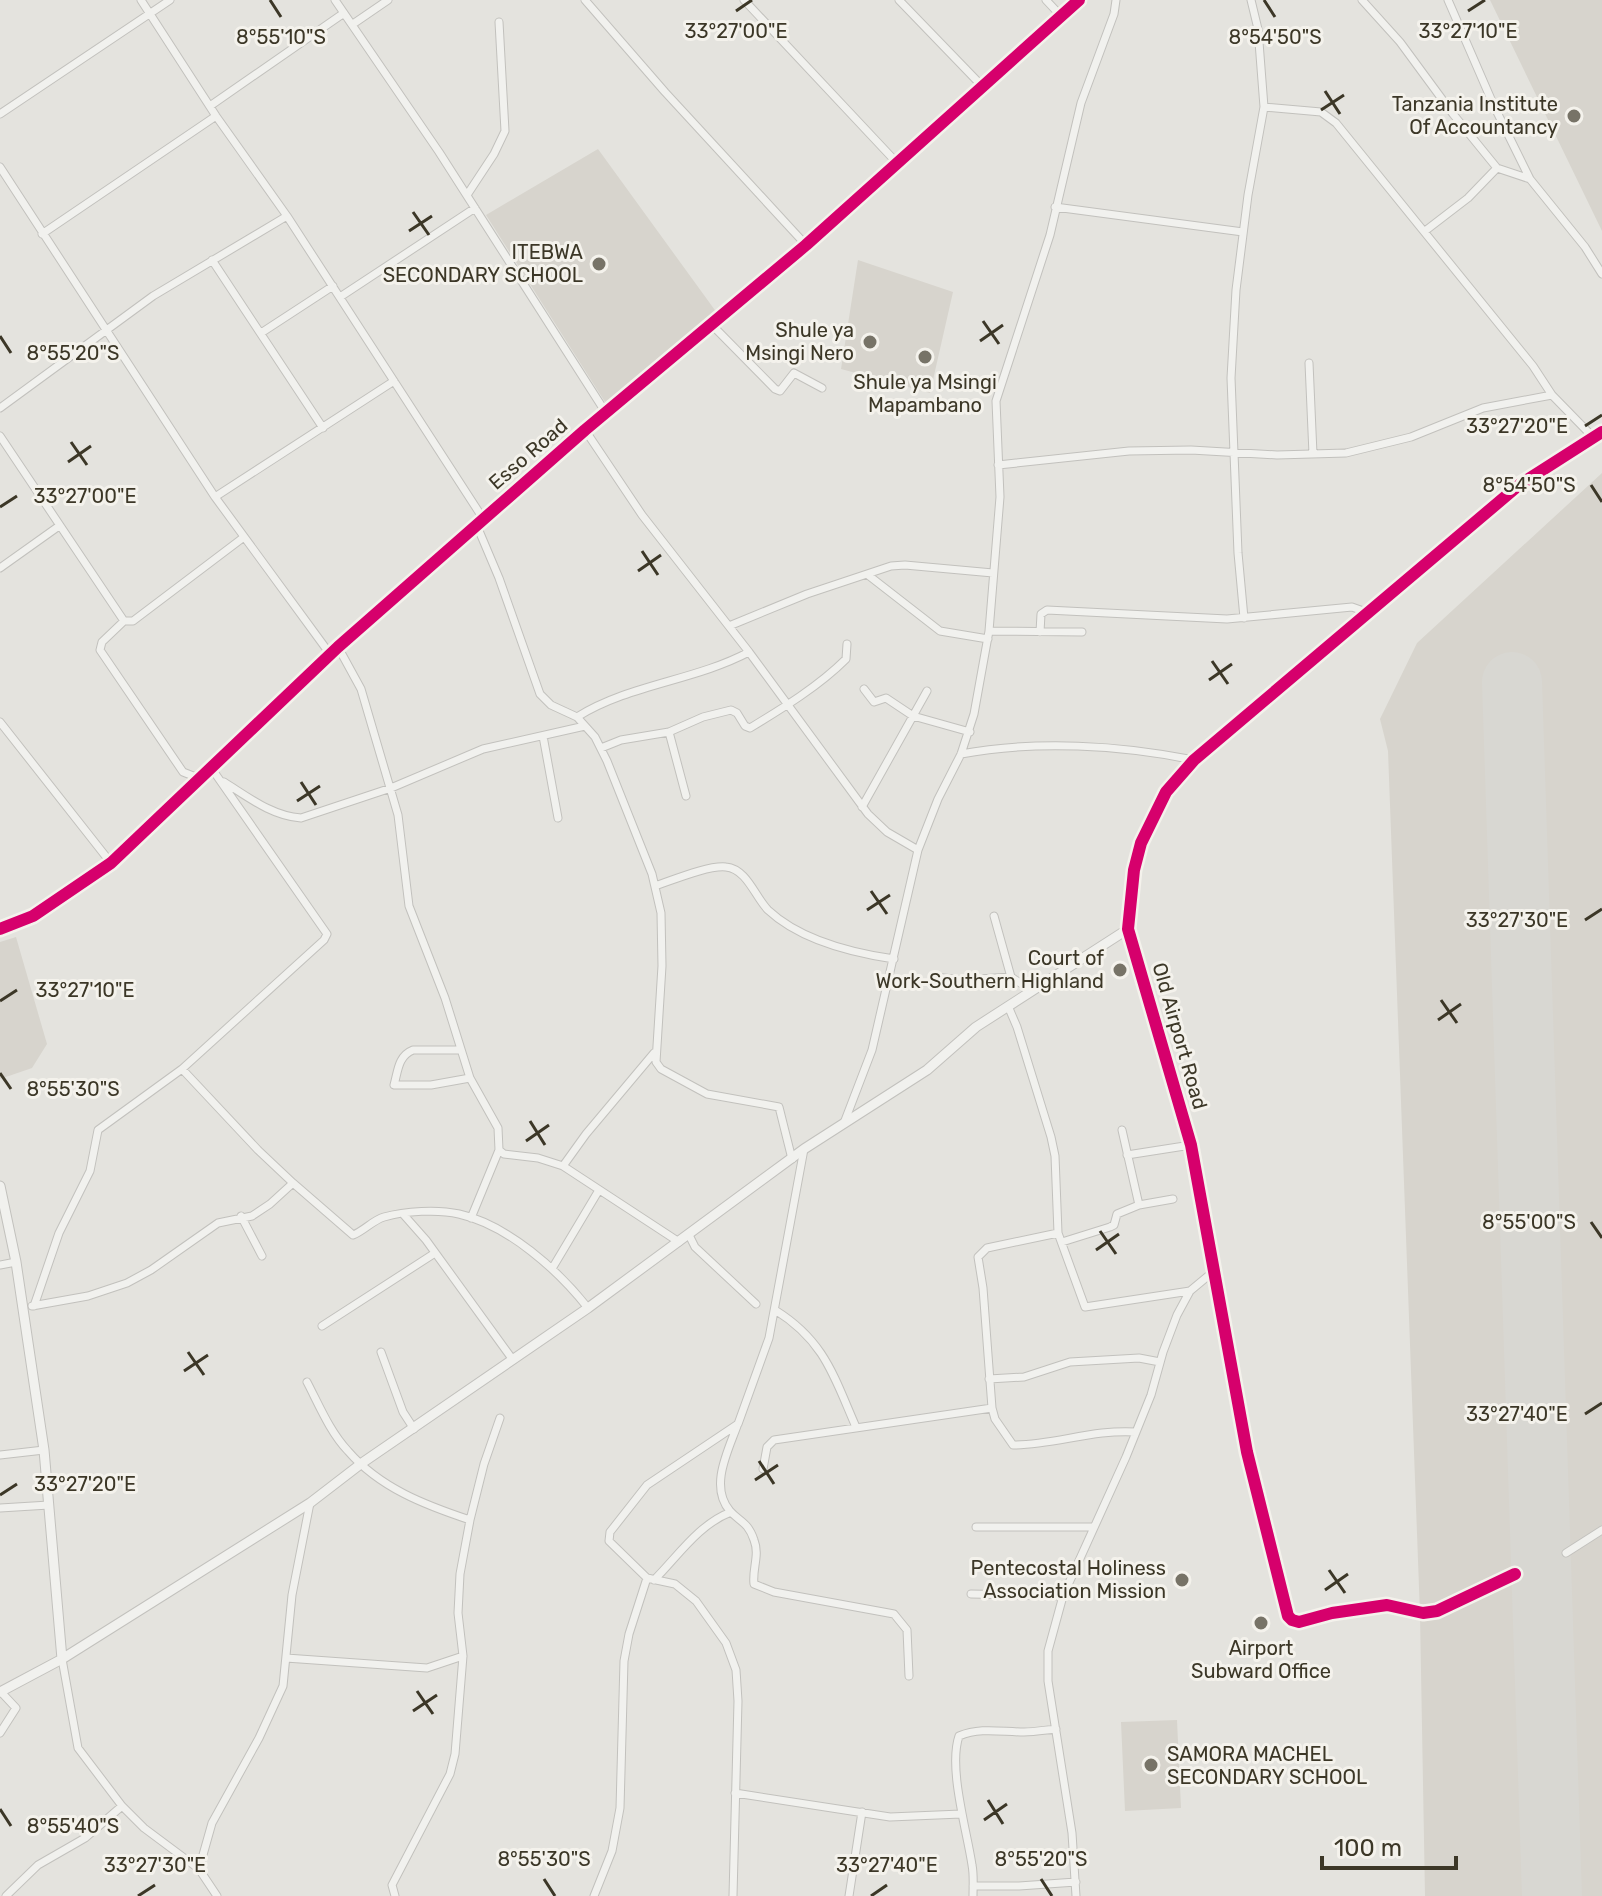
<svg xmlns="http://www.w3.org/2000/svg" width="1602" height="1896" font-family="Rubik,sans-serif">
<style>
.built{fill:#d7d4cd}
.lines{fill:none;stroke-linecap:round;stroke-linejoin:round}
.runway{stroke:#d8d7d2;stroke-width:60}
.minor-casing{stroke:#c2c1bd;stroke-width:9}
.tertiary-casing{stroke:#c2c1bd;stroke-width:11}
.minor{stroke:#f1f1ee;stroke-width:7}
.tertiary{stroke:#f1f1ee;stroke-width:9}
.cycleway-casing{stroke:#f4f2ec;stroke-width:17}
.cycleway{stroke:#d6006c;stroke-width:12}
.ticks{fill:none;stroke:#3c3727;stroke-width:3}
.poi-dot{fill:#777367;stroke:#f4f2ec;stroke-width:3}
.labels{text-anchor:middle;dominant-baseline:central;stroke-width:6;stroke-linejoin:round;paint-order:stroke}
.poi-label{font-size:20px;fill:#3c3727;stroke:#f4f2ec;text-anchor:end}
.street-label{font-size:20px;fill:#3c3727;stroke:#f4f2ec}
.ticks-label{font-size:20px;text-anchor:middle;fill:#3c3727;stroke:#f4f2ec;stroke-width:6;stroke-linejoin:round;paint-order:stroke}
</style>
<rect width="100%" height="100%" fill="#e4e3de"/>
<!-- built -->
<path class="built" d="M1490 0H1602V231Z
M598 149 717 313 607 405 486 215Z
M858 260 953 292 930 393 841 369Z
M1602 473V1896H1425L1420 1614 1388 751 1380 719 1417 643Z
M16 937 47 1044 32 1068 0 1079V942Z
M1177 1720 1181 1808 1125 1811 1121 1722Z"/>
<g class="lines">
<!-- runway -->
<path class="runway" d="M1512 682 1552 1896"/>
<!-- minor casing -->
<g class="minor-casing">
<path id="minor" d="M141 0 216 116 287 216 484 520
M335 0 439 152 606 413
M585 0 665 92 806 245
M744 0 898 164
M899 0 983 87
M1046 0 1061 16
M1362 0 1400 42 1453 114 1497 168 1530 179
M1448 0 1494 106 1530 179 1585 247 1602 274
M353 24 388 0
M210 106 344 13
M1264 107 1321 112 1336 123 1533 366 1552 395 1592 436
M0 114 170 0
M0 167 215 497 330 654
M467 195 494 154 505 131 499 22
M1055 207 1243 232
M1425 231 1468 198 1497 168
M42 234 216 116
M212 260 323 428
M340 297 475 208
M711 324 775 389 780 391 794 373 822 388
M261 333 333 286
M1309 363 1313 454
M0 408 153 296 287 216
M585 430 642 515 749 652 868 814 887 832 918 850
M0 436 124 621H133L244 537
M998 465 1129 451 1191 450 1277 455 1346 453 1411 437 1483 408 1552 395
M215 497 394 381
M477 526 499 578 540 694 551 705 577 717 595 737 607 761 652 874 661 913 662 966 656 1062 661 1069 707 1094 779 1107 792 1159
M0 568 59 526
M868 575 940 631 988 639
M1244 618 1238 553 1231 378 1236 290 1248 195 1264 107 1258 29 1251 0
M124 621 102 642 100 650 183 772 201 779
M729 626 807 594 891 566 905 565 993 573
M989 631 1082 632
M1040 632 1041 614 1047 610 1227 619 1352 607 1369 613
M338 647 361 689 398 815 409 906 445 998 470 1078 498 1128 499 1150 504 1154 538 1158 563 1166 679 1242
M864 689 874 702 886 698 913 716 970 732
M577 717C630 684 694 681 749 652
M0 722 111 863
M669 732 686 796
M543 736 558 818
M601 748 621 740 669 732 703 717 731 710 737 713 745 726 750 728C783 708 819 686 846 659L847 644
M961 754C1036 740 1120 745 1194 760
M224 782C248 797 272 816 301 818L391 788 483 749 585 726
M862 807 927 691
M655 886C673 880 709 865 726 867 747 869 755 897 768 910 800 940 853 953 894 959
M994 916 1011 977 1031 990
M1128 929 1191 1145 1247 1452 1288 1616 1292 1620 1299 1622 1332 1613 1387 1605 1423 1613 1437 1611 1515 1574
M935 977 962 980 1011 977
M1008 1006 1017 1027 1051 1137 1055 1156 1058 1233 987 1248 978 1257 983 1288 992 1408 995 1419 1013 1445C1054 1445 1094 1429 1136 1432
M460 1050H413C398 1056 398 1071 394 1085H431L470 1078
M182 1069 258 1150 293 1183
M844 1123 872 1050 918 850 938 799 961 754 974 714 989 631 1000 497 996 401 1050 235 1081 103 1114 14 1116 0
M1122 1130 1139 1205
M1127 1155 1191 1145
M563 1166 586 1134 654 1053
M403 1214 426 1240 513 1360
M241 1216 262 1256
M471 1218 499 1150
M1058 1233 1085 1307 1190 1291
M689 1235 695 1247 756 1304
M1062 1242 1110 1227 1114 1225 1117 1214 1139 1205 1173 1199
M0 1265 16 1262
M553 1267 599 1190
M32 1306 88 1296 127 1283 151 1270 218 1223 252 1216 270 1204 293 1183 353 1235C364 1231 373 1220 384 1217 405 1211 438 1209 459 1214 508 1225 558 1270 588 1308
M34 1306 59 1233 90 1171 98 1130 182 1069 324 940 327 934 212 769
M775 1310C825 1341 834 1377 856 1427
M322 1326 435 1253
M381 1352 403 1412 414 1429
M989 1379 1024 1377 1070 1362 1139 1358 1160 1362
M307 1382C319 1405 330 1432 348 1451 380 1488 425 1505 470 1520L460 1574 458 1613 463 1656 455 1754 450 1774 392 1885 395 1896
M737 1426C728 1451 709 1487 730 1511 740 1522 748 1522 754 1540 760 1555 752 1569 754 1584L774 1592 894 1614 907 1630 909 1676
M0 1455 44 1450
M763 1469 767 1447 774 1440 992 1408
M0 1508 49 1505
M470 1520 484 1464 500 1418
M976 1527H1092
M1566 1553 1602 1530
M654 1580C678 1556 699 1524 731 1512
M971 1594 1063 1596
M286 1658 427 1668 463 1656
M62 1659 78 1748 122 1806 144 1828 199 1869 217 1896
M0 1733 16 1708 1 1692
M735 1793 890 1817 961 1814
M199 1869 212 1823 259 1738 283 1686 292 1595 310 1503
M973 1886H1019L1076 1882
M6 1896 38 1865 85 1838 122 1806
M594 1896 612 1851 620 1808 624 1661 629 1634 647 1578
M733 1896 738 1701 736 1670 726 1643 696 1601 675 1584 647 1578 609 1541 610 1532 647 1485 738 1424 769 1338 804 1149
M849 1896 862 1812
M973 1896C973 1886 974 1875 972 1865 967 1831 948 1768 959 1736 981 1727 1001 1732 1024 1732 1034 1732 1046 1730 1056 1729
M1076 1896 1072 1833 1048 1681V1651L1063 1596 1126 1457 1151 1395 1163 1352 1177 1315 1190 1291 1214 1271"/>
</g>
<!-- tertiary casing -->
<g class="tertiary-casing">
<path id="tertiary" d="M0 929 33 916 111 863 338 647 585 430 806 245 1079 0
M0 1186 16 1262 44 1450 62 1659
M0 1692 62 1659 310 1503 362 1463 588 1308 804 1149 927 1070 976 1027 1128 929C1133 881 1137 833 1165 792 1173 781 1185 770 1194 760L1519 485 1602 432"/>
</g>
<!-- minor -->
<use href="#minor" class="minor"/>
<!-- tertiary -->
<use href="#tertiary" class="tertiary"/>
<!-- cycleway casing -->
<g class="cycleway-casing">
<path id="cycleway" d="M0 929 33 916 111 863 338 647 585 430 806 245 1079 0
M1515 1574 1437 1611 1423 1613 1387 1605 1332 1613 1299 1622 1292 1620 1288 1616 1247 1452 1191 1145 1128 929 1134 870 1141 843 1166 792 1194 760 1519 485 1602 432"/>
</g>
<!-- cycleway -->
<use href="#cycleway" class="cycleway"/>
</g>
<!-- ticks -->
<path class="ticks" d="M270 0 281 17M1264 0 1275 17M736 11 752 0M1468 11 1485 0M1325 91 1340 114M1321 110 1344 95M413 212 429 235M409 231 432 216M983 321 999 344M0 336 11 353M980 341 1003 325M1585 426 1602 415M71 442 87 465M68 462 91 446M1591 485 1602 502M0 507 17 496M642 551 658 575M638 571 661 555M1212 661 1228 684M1209 680 1232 664M301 782 316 805M297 801 320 786M871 891 887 914M867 910 890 895M1585 920 1602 909M1441 1000 1457 1023M0 1001 17 990M1438 1020 1461 1004M0 1073 11 1089M530 1121 545 1145M526 1141 549 1125M1591 1222 1602 1238M1100 1231 1116 1254M1096 1250 1119 1234M188 1352 204 1375M184 1371 208 1355M1585 1414 1602 1403M759 1461 774 1484M755 1480 778 1465M0 1495 17 1484M1329 1570 1345 1593M1325 1590 1348 1574M417 1691 433 1714M413 1711 437 1695M988 1800 1003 1824M0 1809 11 1826M984 1820 1007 1804M544 1879 555 1896M1041 1879 1052 1896M138 1896 155 1885M871 1896 887 1885"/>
<!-- markers -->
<g class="poi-dot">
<circle cx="1574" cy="116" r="8"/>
<circle cx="599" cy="264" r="8"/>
<circle cx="870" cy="342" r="8"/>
<circle cx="925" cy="357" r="8"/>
<circle cx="1120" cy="970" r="8"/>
<circle cx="1182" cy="1580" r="8"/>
<circle cx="1261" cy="1623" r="8"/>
<circle cx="1151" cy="1765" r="8"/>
</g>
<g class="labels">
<!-- poi labels -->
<g class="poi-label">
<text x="1558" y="104">Tanzania Institute<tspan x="1558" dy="23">Of Accountancy</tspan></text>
<text x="583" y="252">ITEBWA<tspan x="583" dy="23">SECONDARY SCHOOL</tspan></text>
<text x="854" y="330">Shule ya<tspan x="854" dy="23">Msingi Nero</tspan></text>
<text x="925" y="382" text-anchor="middle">Shule ya Msingi<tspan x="925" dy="23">Mapambano</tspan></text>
<text x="1104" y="958">Court of<tspan x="1104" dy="23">Work-Southern Highland</tspan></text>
<text x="1166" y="1568">Pentecostal Holiness<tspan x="1166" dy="23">Association Mission</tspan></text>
<text x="1261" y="1648" text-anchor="middle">Airport<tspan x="1261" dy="23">Subward Office</tspan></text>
<text x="1167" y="1754" text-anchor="start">SAMORA MACHEL<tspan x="1167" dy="23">SECONDARY SCHOOL</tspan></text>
</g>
<!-- street labels -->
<g class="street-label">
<text transform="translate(528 454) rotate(-41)">Esso Road</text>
<text transform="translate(1180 1036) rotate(74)">Old Airport Road</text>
</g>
</g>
<g class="ticks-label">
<text x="1468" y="38">33°27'10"E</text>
<text x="736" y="38">33°27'00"E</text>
<text x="281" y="44">8°55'10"S</text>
<text x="1275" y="44">8°54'50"S</text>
<text x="73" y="360">8°55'20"S</text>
<text x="1517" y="433">33°27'20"E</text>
<text x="1529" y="492">8°54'50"S</text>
<text x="85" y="503">33°27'00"E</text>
<text x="1517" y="927">33°27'30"E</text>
<text x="85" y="997">33°27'10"E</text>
<text x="73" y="1096">8°55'30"S</text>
<text x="1529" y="1229">8°55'00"S</text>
<text x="1517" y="1421">33°27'40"E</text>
<text x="85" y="1491">33°27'20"E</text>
<text x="73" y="1833">8°55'40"S</text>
<text x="544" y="1866">8°55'30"S</text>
<text x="1041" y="1866">8°55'20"S</text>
<text x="155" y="1872">33°27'30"E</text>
<text x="887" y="1872">33°27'40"E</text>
</g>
<!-- scale -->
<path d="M1322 1856v12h134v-12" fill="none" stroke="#3c3727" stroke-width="4"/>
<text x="1334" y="1856" font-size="24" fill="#3c3727" stroke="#f4f2ec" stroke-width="6" paint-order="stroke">100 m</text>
</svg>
